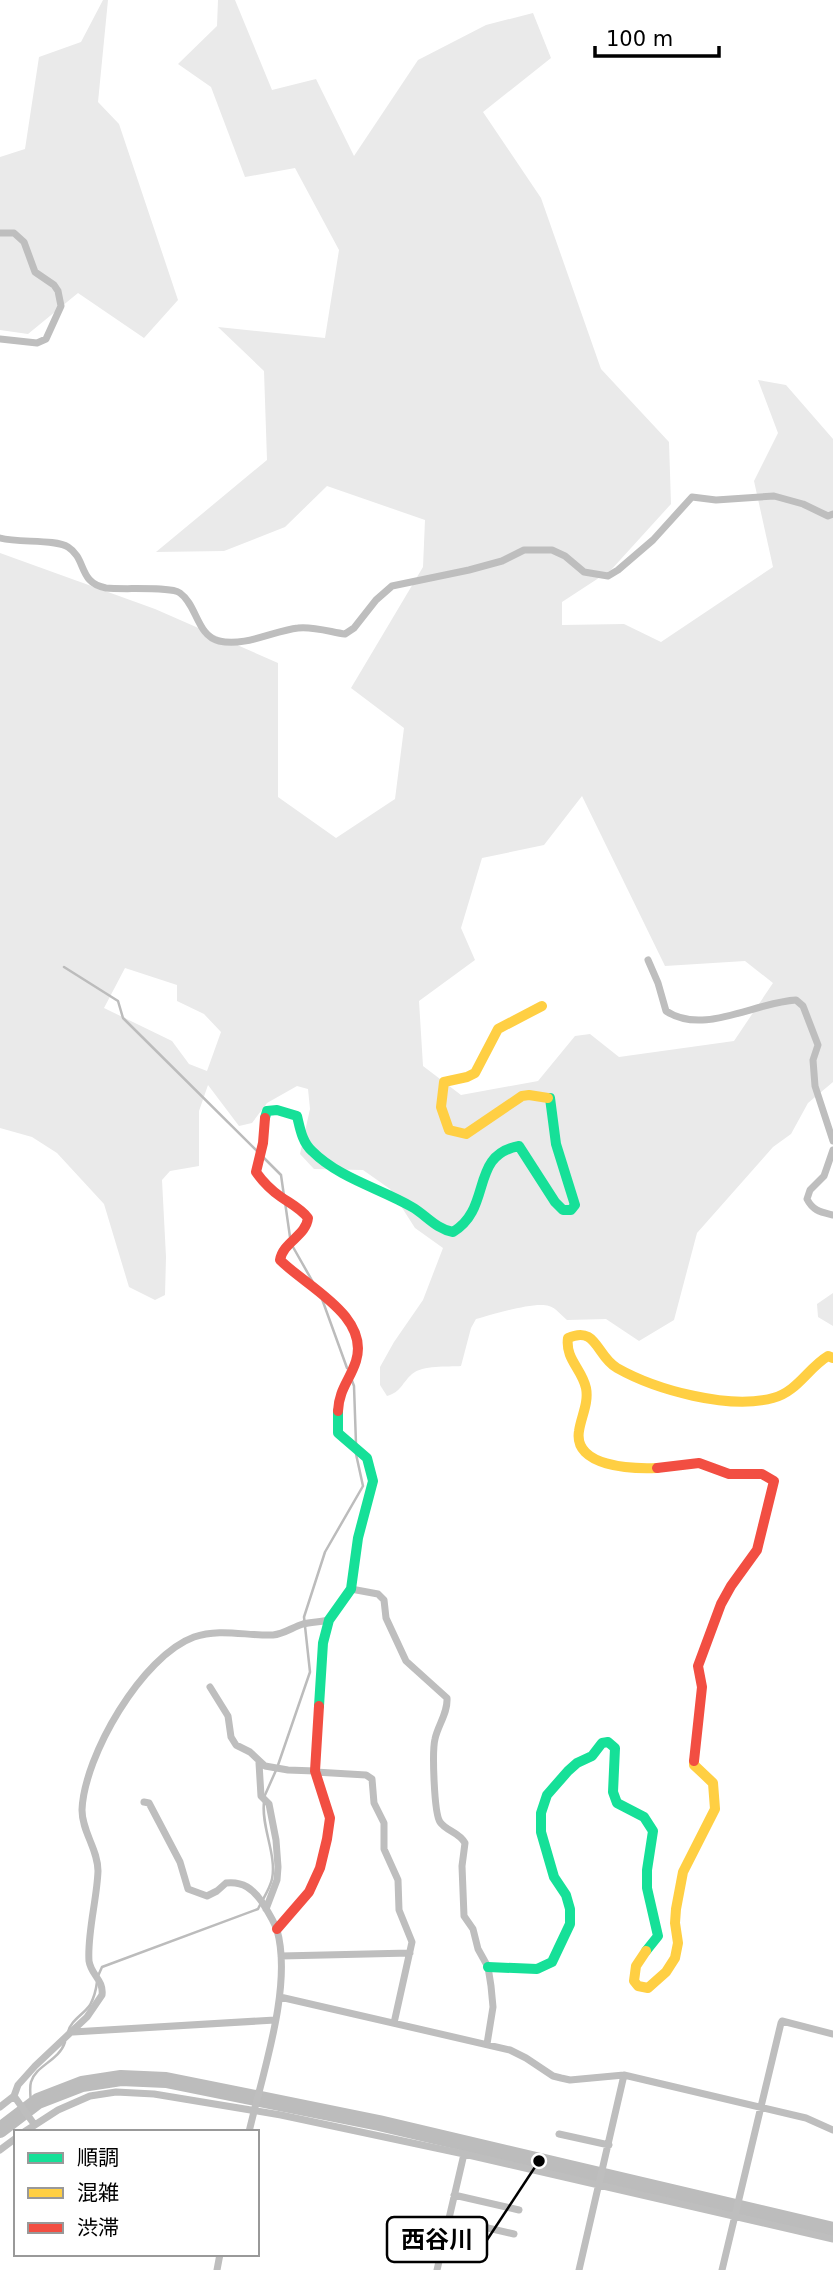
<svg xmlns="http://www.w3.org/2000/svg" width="833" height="2270" font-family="'DejaVu Sans','Noto Sans JP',sans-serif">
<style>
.green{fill:#eaeaea;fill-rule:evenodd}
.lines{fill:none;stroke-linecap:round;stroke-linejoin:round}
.stream{stroke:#bcbcbc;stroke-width:2.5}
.river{stroke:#bcbcbc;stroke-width:16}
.street{stroke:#bebebe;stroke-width:7}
.fast{stroke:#16e098;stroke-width:10}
.slow{stroke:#ffcf43;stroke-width:10}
.jam{stroke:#f24e42;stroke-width:10}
.leader{fill:none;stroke:#000;stroke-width:2.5}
.callout-dot{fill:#000;stroke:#fff;stroke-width:2.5}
.callout{fill:#fff;stroke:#000;stroke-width:2.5}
.callout-label{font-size:24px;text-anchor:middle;font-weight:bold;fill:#000}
</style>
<rect width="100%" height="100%" fill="#fff"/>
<!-- green -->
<path class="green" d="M103 0H108L98 102 119 124 178 300 144 338 78 293 28 334 0 330V157L25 149 39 57 81 42Z
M218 0H235L272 90 316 79 354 156 418 60 486 25 533 13 551 58 483 112 541 198 601 369 669 442 671 504 611 570 562 602V625L624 624 661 642 773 567 754 481 778 433 758 380 786 385 833 439V1082L808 1103 791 1134 773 1147 697 1233 674 1320 639 1341 606 1319 567 1320C561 1315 556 1308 549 1306 534 1301 492 1315 476 1319L471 1328 461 1366C447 1367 423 1365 412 1374 402 1383 401 1392 387 1396L380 1385V1367L394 1342 423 1300 443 1248 415 1228 390 1189 363 1170 314 1169 300 1154 310 1109 308 1089 297 1086 267 1103 252 1123 239 1126 208 1085 199 1111V1166L170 1171 162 1180 166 1257 165 1295 155 1300 129 1287 104 1204 57 1153 32 1137 0 1128V553L155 609 278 663V797L336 838 395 799 404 728 351 688 423 567 425 520 327 486 285 527 224 551 156 552 267 460 264 371 218 327 325 338 339 250 295 168 245 177 211 87 178 64 217 26ZM582 796 665 966 745 961 773 983 734 1041 619 1057 590 1034 575 1036 538 1081 461 1095 423 1066 419 1001 475 960 461 928 482 858 544 845ZM125 968 177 985V1001L204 1014 221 1032 207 1071 189 1064 172 1041 104 1008Z
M833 1293V1326L818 1317 817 1304Z"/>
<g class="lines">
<!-- stream -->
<path class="stream" d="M64 967 118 1001 123 1018 259 1153
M264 1158 281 1175 284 1196
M285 1202 290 1237
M293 1247 314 1284
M322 1299 347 1368
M351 1378 354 1386 356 1444
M265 1795 277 1768 310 1672 304 1617 325 1552 363 1486 356 1454
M98 1976 102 1967 258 1909C262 1900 270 1889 272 1879 277 1855 261 1827 264 1802
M68 2032C71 2020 83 2015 90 2005 94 1998 96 1990 97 1982
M31 2106C31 2099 29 2088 31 2082 36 2065 59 2061 65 2042"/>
<!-- river -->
<path class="river" d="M0 2130 38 2101 82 2084 121 2078 166 2080 379 2123 833 2230"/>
<!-- street -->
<path class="street" d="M0 233H14L24 242 35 272 54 285 58 291 61 306 46 339 37 343 0 339
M0 538C18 543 55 539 68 547 87 559 78 583 106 588 122 590 170 586 180 593 197 605 197 636 219 641 245 647 273 631 298 628 312 626 331 632 345 634L354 628 376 600 392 586 469 570 502 561 524 550H552L565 556 584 572 608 576 618 570 653 540 692 497 716 500 774 496 803 504 828 516 833 514
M648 960 658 983 666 1011C703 1036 755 1002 796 1000L803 1006 818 1045 813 1060 815 1086 833 1141
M833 1150 824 1176 810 1190 807 1199C813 1211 821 1212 833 1215
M351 1589 378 1594 384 1600 386 1618 406 1661 447 1698C448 1713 438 1725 435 1739 432 1751 434 1813 440 1822 446 1831 459 1832 465 1843L462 1866 464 1916 473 1929 478 1949 488 1967 491 1986 493 2007 487 2044
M210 1687 228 1716 231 1737 236 1745 250 1752 265 1766 288 1770 315 1771
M259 1763 261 1796 269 1804 276 1840 278 1867 277 1880 266 1909
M315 1772 366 1775 372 1779 374 1803 384 1823V1849L398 1880 399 1910 412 1942 394 2023
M144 1802 149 1803 180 1862 188 1889 207 1896 217 1891 226 1883C243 1881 253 1889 262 1902 267 1910 274 1921 277 1930 293 1986 262 2075 249 2132
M281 1956 410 1953
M280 1997 510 2050 526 2058 553 2076 561 2078 570 2080 624 2075 806 2118 833 2130
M73 2032 275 2020
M14 2096 34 2124
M0 2107 14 2096 18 2085 35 2066 87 2017 102 1995C104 1980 91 1975 89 1961 87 1934 97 1899 98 1871 98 1849 82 1832 82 1810 84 1756 142 1656 194 1637 220 1628 246 1636 273 1635 284 1634 293 1627 303 1624 311 1622 320 1622 329 1620
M24 2132 58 2110 90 2096 116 2092 154 2094 281 2115 464 2154 833 2239
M559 2134 609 2145
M0 2150 16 2138
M454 2195 519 2210
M449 2219 514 2234
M217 2270 220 2254
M437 2270 464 2154
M579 2270 624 2075
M722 2270 781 2023 782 2021 833 2034"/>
<!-- fast -->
<path class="fast" d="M265 1118 267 1111 277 1110 297 1116C300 1128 302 1142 312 1151 339 1178 379 1188 412 1207 426 1215 436 1229 453 1232 493 1208 469 1155 519 1146L555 1202 563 1210H571L575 1205 556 1144 550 1098H548
M319 1706 323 1643 329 1620 351 1589 358 1538 373 1481 367 1458 338 1433V1411
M488 1967 537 1969 552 1962 570 1924V1909L566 1895 554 1877 541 1832V1813L547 1795 568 1771 577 1763 592 1756 602 1743 608 1742 615 1748 613 1792 617 1803 644 1817 653 1831 647 1870V1888L658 1936 646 1951"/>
<!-- slow -->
<path class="slow" d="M542 1006 498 1029 475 1073 467 1077 444 1082 441 1107 449 1130 466 1134 522 1096 529 1095 548 1098
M657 1468C632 1469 573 1467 579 1431 581 1417 589 1403 586 1388 582 1369 565 1359 568 1338 597 1325 596 1356 617 1368 656 1390 729 1410 773 1398 797 1392 808 1368 828 1356L833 1358
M646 1951 636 1966 634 1981 638 1986 648 1988 666 1972 675 1958 678 1943 675 1923 676 1909 683 1872 715 1809 713 1783 694 1765V1761"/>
<!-- jam -->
<path class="jam" d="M265 1118 263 1143 256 1172C263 1182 271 1190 281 1197 291 1204 300 1208 308 1218 306 1236 283 1242 280 1260 307 1287 370 1316 356 1361 350 1380 339 1389 338 1411
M657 1468 699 1463 729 1474H762L774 1481 757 1550 731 1586 721 1604 698 1666 702 1687 694 1761
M277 1929 309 1892 320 1868 327 1839 330 1818 315 1771 319 1706"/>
</g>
<!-- callouts -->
<path class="leader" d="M539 2161L487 2240"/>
<circle class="callout-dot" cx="539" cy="2161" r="7"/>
<rect class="callout" x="387" y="2217" width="100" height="45" rx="7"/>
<g class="callout-label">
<text x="437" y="2248">西谷川</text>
</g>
<!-- legend -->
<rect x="14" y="2130" width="245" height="126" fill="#ffffff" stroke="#999999" stroke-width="2"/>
<rect x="28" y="2153" width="35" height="10" fill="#16e098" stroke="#999999" stroke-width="2"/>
<text x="77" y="2165" font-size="21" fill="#000000">順調</text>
<rect x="28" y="2188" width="35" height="10" fill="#ffcf43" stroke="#999999" stroke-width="2"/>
<text x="77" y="2200" font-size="21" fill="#000000">混雑</text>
<rect x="28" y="2223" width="35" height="10" fill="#f24e42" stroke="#999999" stroke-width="2"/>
<text x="77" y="2235" font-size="21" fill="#000000">渋滞</text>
<!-- scale -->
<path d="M595 46v10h124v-10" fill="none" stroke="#000000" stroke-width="3.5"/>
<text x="606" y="46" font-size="21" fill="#000000" stroke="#ffffff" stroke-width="5" paint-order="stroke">100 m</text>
</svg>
